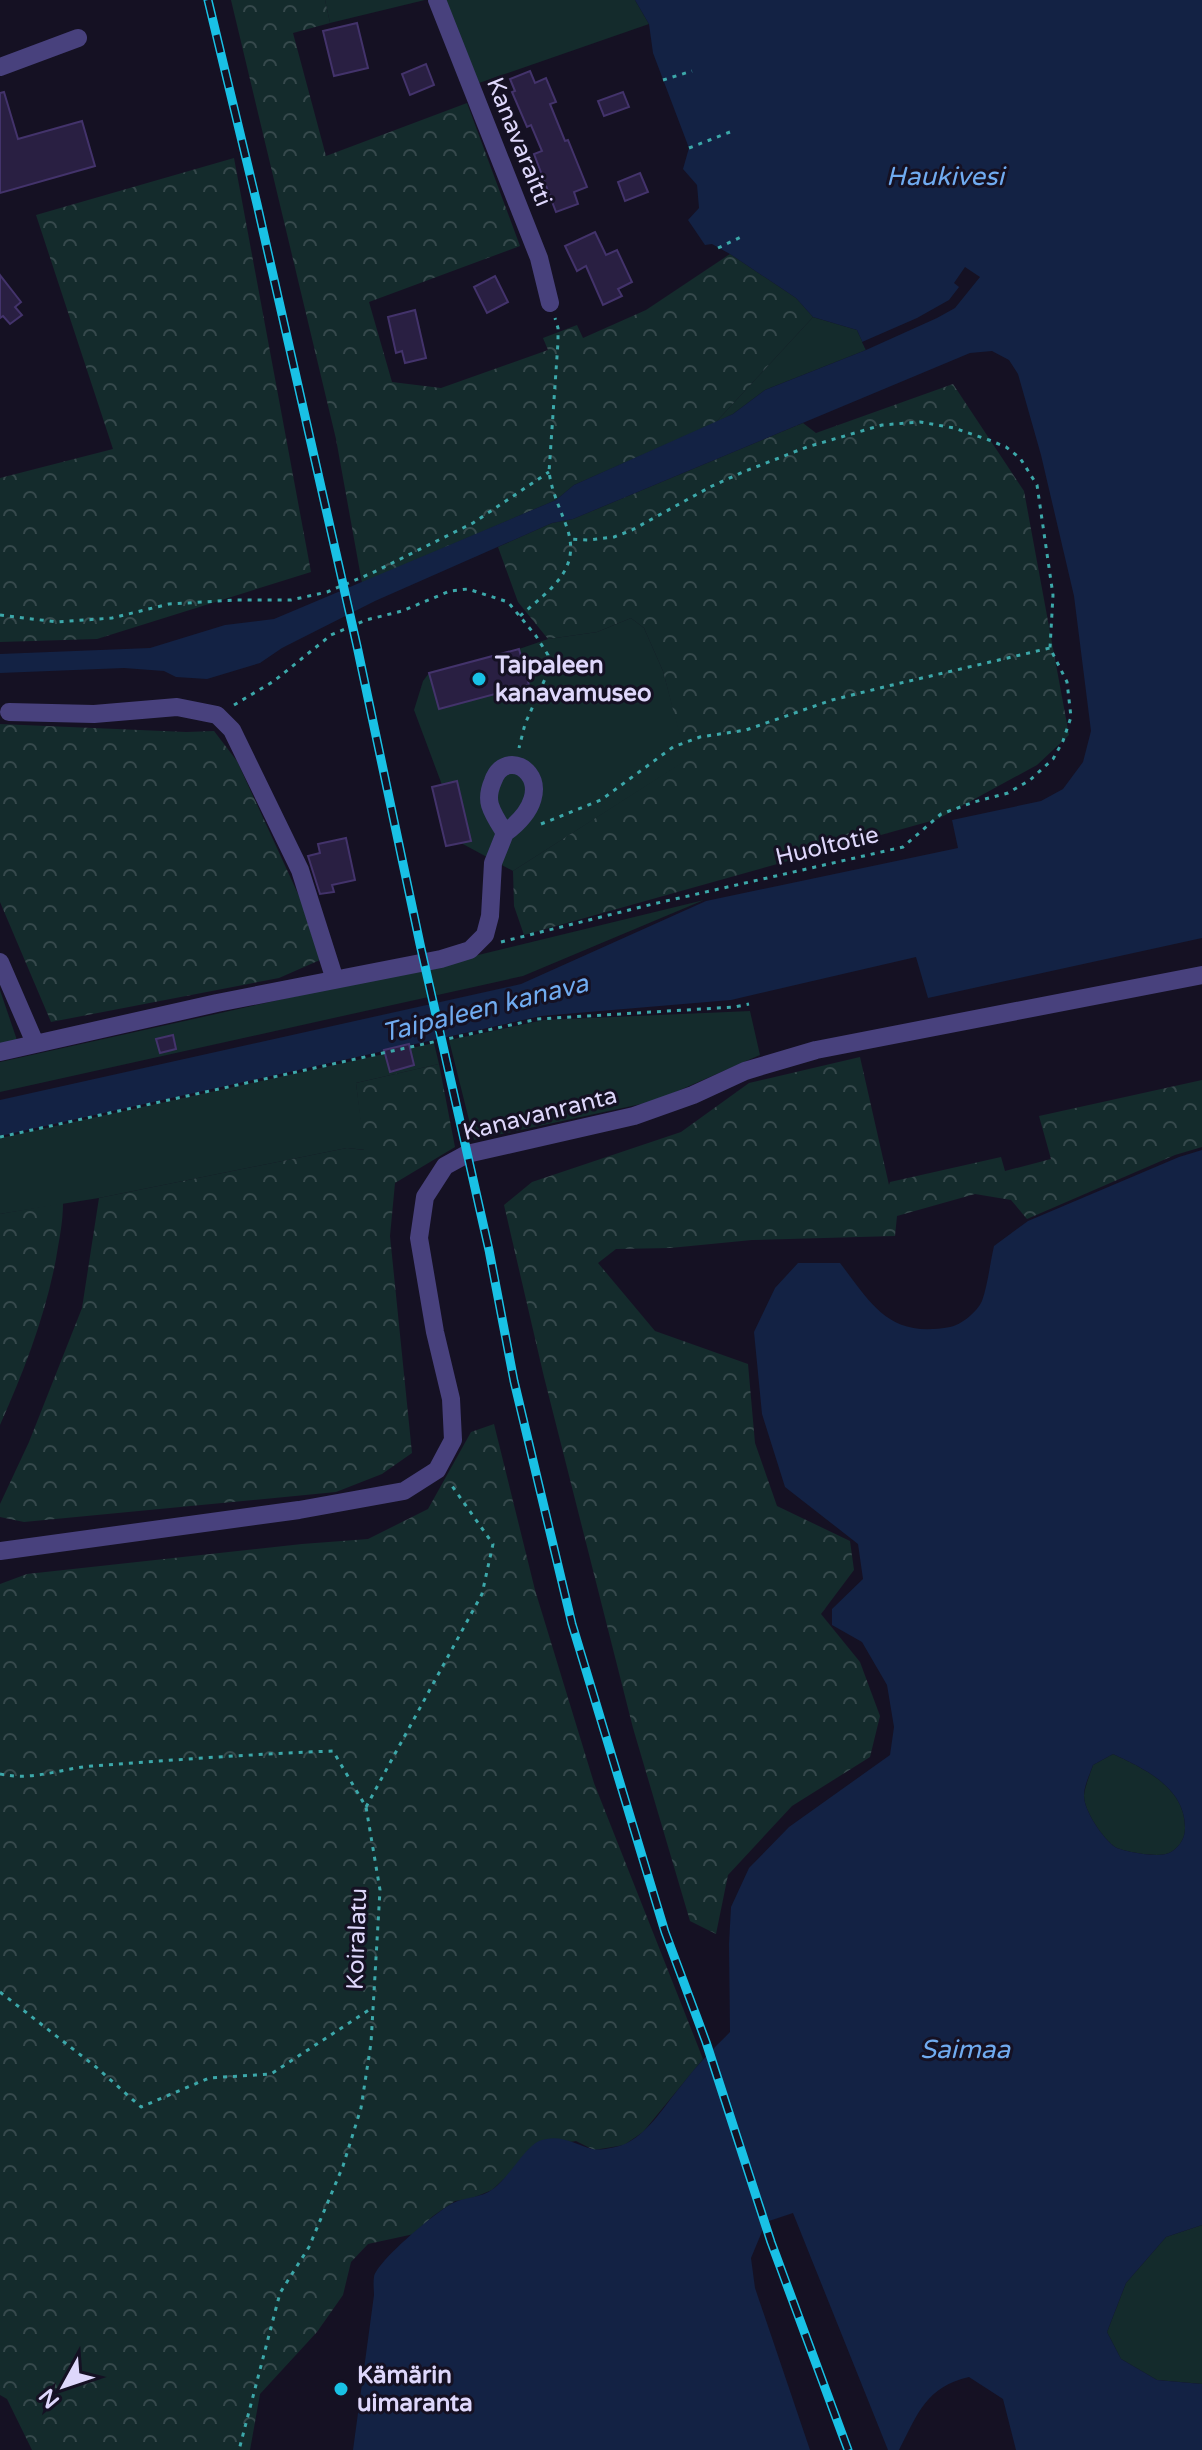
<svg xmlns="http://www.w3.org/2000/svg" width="1202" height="2450" font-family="'Varela Round',sans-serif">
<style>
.green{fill:#142b2c}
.forest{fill:url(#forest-crowns)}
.water{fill:#132244;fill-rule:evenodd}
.pier{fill:#151123}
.building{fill:#291f42;stroke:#43336b;stroke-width:2}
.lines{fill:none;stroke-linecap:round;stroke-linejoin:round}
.path{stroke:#3ca8aa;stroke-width:3;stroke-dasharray:4 6;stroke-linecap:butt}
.minor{stroke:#48417d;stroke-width:18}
.rail-casing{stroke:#19c1e5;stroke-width:9}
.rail{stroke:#151123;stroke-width:6;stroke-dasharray:18;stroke-linecap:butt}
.poi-dot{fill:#19c1e5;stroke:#151123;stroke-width:3}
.labels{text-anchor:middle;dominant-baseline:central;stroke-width:6;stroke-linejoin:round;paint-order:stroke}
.street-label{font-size:24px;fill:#ded7fb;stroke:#151123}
.poi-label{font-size:24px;font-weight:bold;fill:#ded7fb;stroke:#151123;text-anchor:start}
.water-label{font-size:26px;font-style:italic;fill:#70abf0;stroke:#151123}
</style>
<defs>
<pattern id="forest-crowns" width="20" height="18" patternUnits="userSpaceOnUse" patternTransform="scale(2)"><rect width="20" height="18" fill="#142b2c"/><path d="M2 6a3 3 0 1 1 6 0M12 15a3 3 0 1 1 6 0" fill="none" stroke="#36494c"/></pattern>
</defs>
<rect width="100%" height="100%" fill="#151123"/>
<!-- green -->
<path class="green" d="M325 0H425L330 23Z
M445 0H635L649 24 479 83Z
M813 317 857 330 866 350 765 390 733 414 715 423Z
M631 618 644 628 663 671 687 760 513 871 461 843 471 840 457 782 442 785 414 710 423 681 429 673 440 709 528 685 519 649 548 639 597 632Z
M704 900 523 976 0 1092V1062L441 964Z
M0 990 17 1040 0 1044Z
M750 1011 760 1055 655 1101 474 1140 449 1040 544 1020Z
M434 1043 439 1064 356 1083 365 1150 347 1148 99 1198 0 1214V1138Z
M1113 1754C1145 1769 1186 1788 1185 1829 1185 1839 1178 1849 1169 1853 1159 1858 1124 1852 1115 1847 1103 1839 1083 1809 1084 1795 1085 1786 1090 1774 1093 1765Z
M1202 2225V2384L1157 2380 1121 2359 1107 2332 1126 2283 1166 2237Z"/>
<!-- forest -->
<path class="forest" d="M231 0H325L330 23 293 33 326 156 467 103 520 246 369 302 392 382 441 388 548 350 543 338 577 325 583 338 646 310 730 254 796 298 813 317 715 423 574 485 556 500 362 583 336 439Z
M234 158 311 572 97 639 0 642V478L113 449 36 215Z
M953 384 1024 491 1069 735 1037 765 938 819 524 935 514 906 513 871 686 760 663 671 644 628 631 618 597 632 548 639 518 602 498 547 552 523 573 519 803 423 816 433Z
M0 724 186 732 214 731 237 761 310 920 320 960 279 978 51 1022 0 902Z
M860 1057 889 1185 890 1182 1001 1157 1005 1171 1051 1159 1039 1116 1202 1080V1147L1175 1155 1027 1219 1011 1200 975 1194 897 1216 895 1236 752 1240 670 1248 616 1249 598 1263 655 1331 748 1364 755 1443 777 1506 850 1541 854 1570 821 1614 860 1662 880 1716 870 1757 792 1806 728 1875 716 1934 690 1921 633 1728 544 1377 504 1205 532 1182 681 1132 749 1083Z
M439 1064 455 1147 395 1183 390 1236 412 1453 382 1474 336 1492 24 1522 0 1517V1504L29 1442 82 1308 99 1198 347 1148 364 1150 356 1083Z
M63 1203C63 1223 59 1240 56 1259 45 1317 24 1371 0 1425V1214Z
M494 1424 535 1590 594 1783 703 2059 643 2132 624 2145 594 2150 576 2141 529 2149 510 2173 492 2190 470 2199 455 2201 433 2216 414 2234 368 2244 351 2262 343 2295 317 2332 260 2394 250 2450H32L7 2399 0 2395V1584L27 1574 302 1544 368 1539 428 1509 471 1432Z"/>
<!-- water -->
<path class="water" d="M635 0H1202V938L928 998 916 957 731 1000 541 1016 0 1136V1100L521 984 706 901 958 848 952 820 1041 801 1063 789 1083 762 1091 731 1074 596 1041 455 1018 374 1009 360 992 351 970 353 573 519 552 523 375 601 282 648 260 663 207 679 176 677 164 671 124 668 0 673V654L150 648 225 625 274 619 556 500 574 485 733 414 765 390 866 350 857 330 813 317 796 298 730 254 712 244 705 245 688 220 699 208 697 185 683 169 689 148 653 53 649 24Z
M1202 1150V2225L1166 2237 1126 2283 1107 2332 1121 2359 1157 2380 1202 2384V2450H1016L1003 2399 969 2377C926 2387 918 2413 899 2450H888L793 2213 766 2222 751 2258 755 2288 810 2450H353L374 2295C374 2290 373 2283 374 2277 377 2261 437 2211 453 2203 465 2197 481 2198 493 2189 509 2178 524 2148 539 2141 560 2133 574 2144 592 2149 600 2151 619 2147 627 2143 651 2130 664 2106 681 2086 696 2066 713 2049 730 2032L729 1944 731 1907 749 1868 789 1827 890 1755 894 1727 887 1685 862 1642 832 1625V1609L863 1579 858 1544 785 1487 762 1414 754 1332 775 1288 798 1263H840C873 1306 889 1338 950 1327 961 1325 977 1312 982 1301 988 1284 990 1263 994 1246L1028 1221 1179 1157ZM1113 1754C1145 1769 1186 1788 1185 1829 1185 1839 1178 1849 1169 1853 1159 1858 1124 1852 1115 1847 1103 1839 1083 1809 1084 1795 1084 1786 1090 1774 1093 1765Z"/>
<!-- pier -->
<path class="pier" d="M965 267 980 277 955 308 937 318 866 350 862 342 917 318 949 300 959 287 954 283Z"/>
<!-- building -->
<path class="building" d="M357 23 368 68 334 76 323 31Z
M426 64 434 85 410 95 402 74Z
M530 71 535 83 546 78 556 102 550 104 565 141 568 140 587 187 574 192 578 204 556 212 534 154 542 151 531 125 527 127 512 92 515 91 510 79Z
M4 92 18 139 82 121 95 166 0 193V93Z
M623 92 629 107 604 116 598 101Z
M640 173 648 192 625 201 618 182Z
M595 232 606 255 617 250 632 282 618 289 622 296 603 305 586 266 577 271 565 246Z
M0 275 21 302 15 307 22 315 10 324 3 316 0 318Z
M495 276 508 302 487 313 474 287Z
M415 310 426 358 405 363 402 351 396 353 388 317Z
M519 649 529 685 439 709 429 673Z
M457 781 471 841 446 846 432 787Z
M346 838 355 880 332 885 334 892 320 894 308 856 320 853 318 844Z
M173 1035 176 1049 160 1053 156 1039Z
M409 1044 414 1065 390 1072 384 1050Z"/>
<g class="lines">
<!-- path -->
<path class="path" d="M663 80 692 71
M689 148 730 132
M718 248 741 237
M0 615 57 622 112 618 169 604 236 600H291L327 592 372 573 473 523 549 472
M520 616C550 589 583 570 566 525 559 506 552 492 549 472L558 342V328L555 318
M234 705 274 681 331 635 366 620 402 611 450 591 468 589 508 602 536 636 548 655 549 670 525 724 519 748
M541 824 601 800 673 747 700 737 746 730 832 700 888 686 1050 648
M501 942 653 904 903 847 941 814 974 802 1008 793 1030 780 1053 759 1063 741 1071 717 1067 682 1050 648 1053 595 1037 485 1020 458 1006 447 989 440 954 428 920 422 882 425 807 447 743 472 712 486 632 530 614 537 589 540 569 539
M0 1137 538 1019 734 1007 749 1004
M0 1774C34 1781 58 1769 92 1766 172 1760 253 1754 333 1751L366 1807 380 1890 371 2043 361 2108 343 2166 309 2247 280 2293 239 2450
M366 1807 482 1594 493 1544 450 1483
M0 1992 96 2067 141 2107 209 2078 271 2074 372 2008"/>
<!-- minor -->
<path class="minor" d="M437 0 539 258 550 303
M0 67 78 38
M9 712 94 714 177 707 217 715 232 730 300 870 335 980
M0 962 35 1043
M0 1052 217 1003 441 959 470 950 485 935 490 916 493 863 505 833C500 825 493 815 490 805 488 798 490 788 493 781 507 740 570 785 505 833
M0 1551 299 1510 404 1491 437 1470 453 1440 451 1399 435 1332 419 1238 425 1197 445 1166 467 1154 634 1116 693 1095 745 1071 816 1050 1202 975"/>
<!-- rail casing -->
<g class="rail-casing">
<path id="rail" d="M208 0 257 204 357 646 420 944 489 1250 514 1381 572 1624 665 1932 706 2042 771 2242 848 2450"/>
</g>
<!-- rail -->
<use href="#rail" class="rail"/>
</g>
<!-- markers -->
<g class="poi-dot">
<circle cx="479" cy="679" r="8"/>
<circle cx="341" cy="2389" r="8"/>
</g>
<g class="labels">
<!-- street labels -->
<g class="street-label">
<text transform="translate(519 142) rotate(68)">Kanavaraitti</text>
<text transform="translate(827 846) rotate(-13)">Huoltotie</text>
<text transform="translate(540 1114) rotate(-14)">Kanavanranta</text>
<text transform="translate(357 1939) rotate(-88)">Koiralatu</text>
</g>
<!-- poi labels -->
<g class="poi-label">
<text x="495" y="665">Taipaleen<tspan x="495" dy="28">kanavamuseo</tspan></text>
<text x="357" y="2375">Kämärin<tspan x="357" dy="28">uimaranta</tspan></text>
</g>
<!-- water labels -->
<g class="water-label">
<text x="945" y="176">Haukivesi</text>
<text transform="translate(485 1008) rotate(-14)">Taipaleen kanava</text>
<text x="965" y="2049">Saimaa</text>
</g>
</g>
<!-- north arrow -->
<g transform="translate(64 2386) rotate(230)" stroke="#151123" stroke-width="6" paint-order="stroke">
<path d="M0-6L14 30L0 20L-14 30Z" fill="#ded7fb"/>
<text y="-12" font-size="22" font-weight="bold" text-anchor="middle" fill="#ded7fb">N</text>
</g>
</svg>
